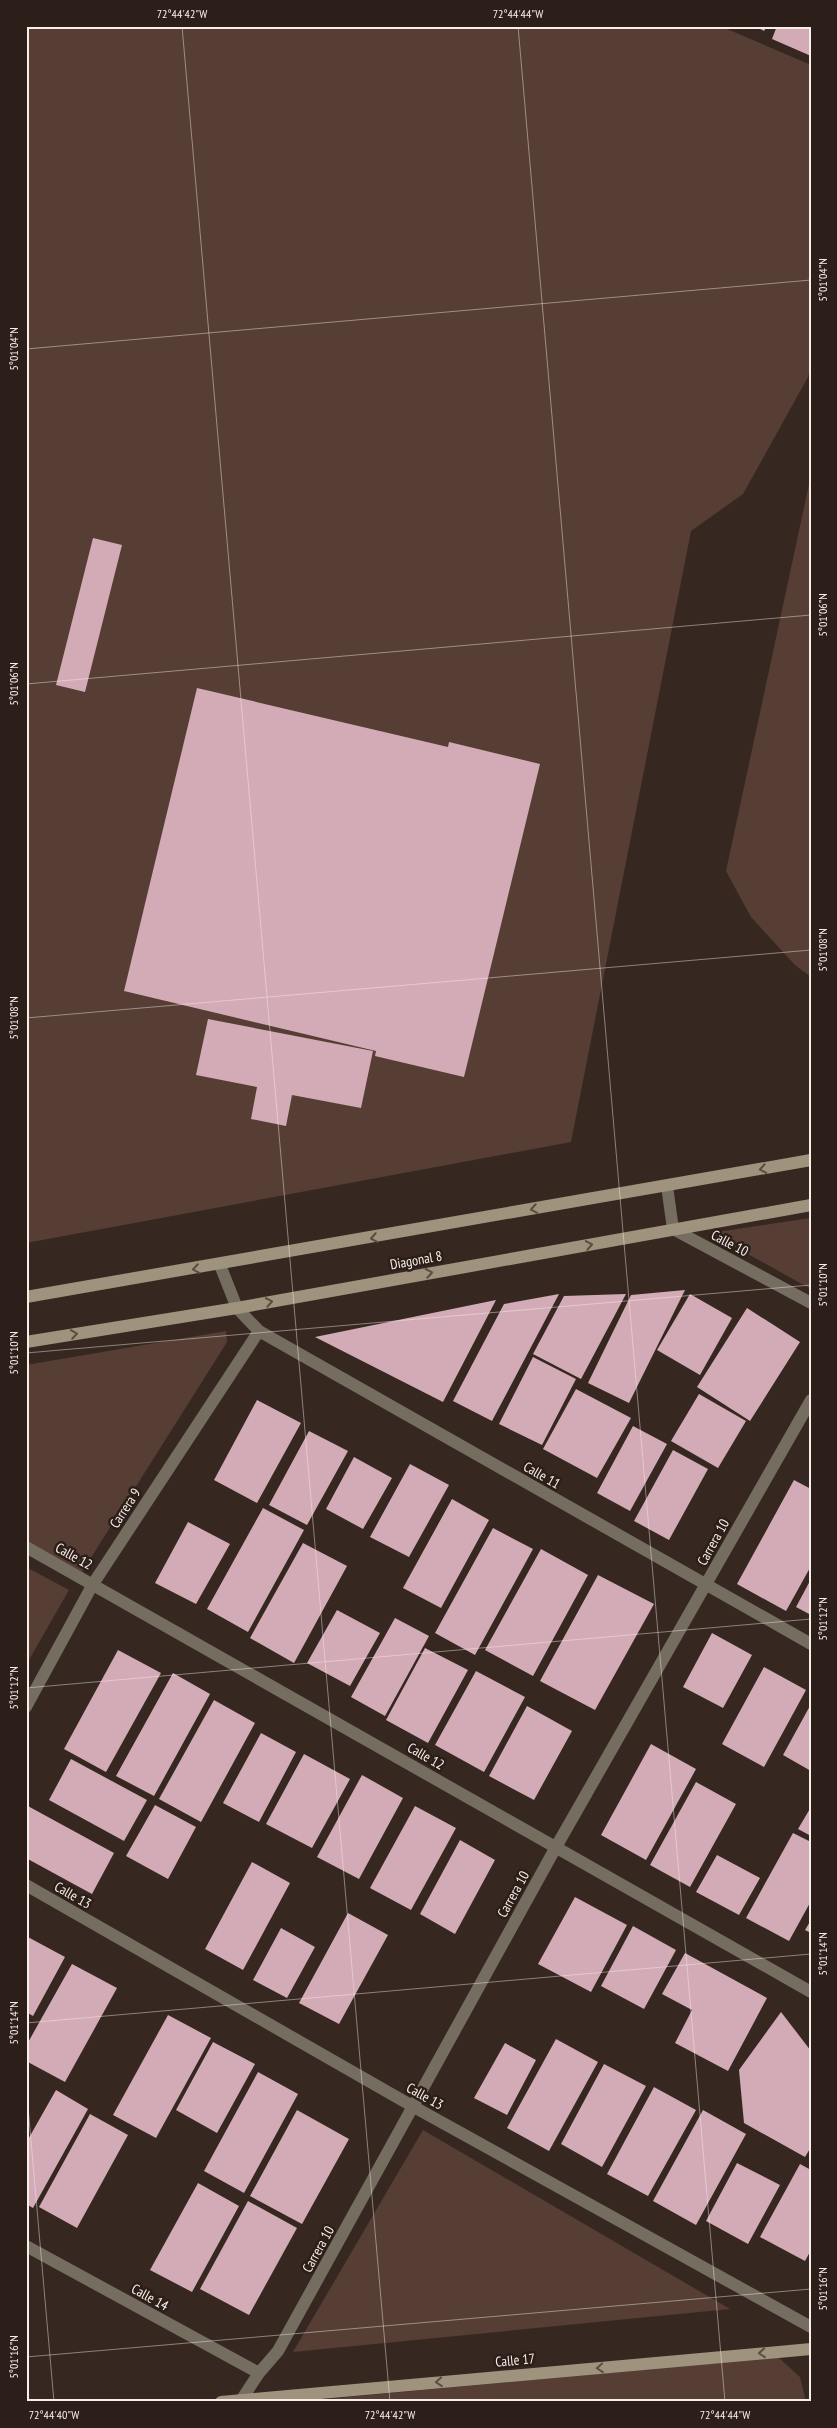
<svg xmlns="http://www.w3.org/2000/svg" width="837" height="2428" font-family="'PT Sans Narrow',sans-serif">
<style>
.green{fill:#563e34}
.building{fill:#d3abb6}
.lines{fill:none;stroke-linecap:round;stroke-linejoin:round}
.street{stroke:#756d60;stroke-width:12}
.secondary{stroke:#9f937e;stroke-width:12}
.oneway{stroke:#5a4d41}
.ticks{fill:none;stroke:#f8eeea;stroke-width:1;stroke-opacity:0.45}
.labels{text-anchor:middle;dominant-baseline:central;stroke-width:5;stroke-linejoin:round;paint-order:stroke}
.street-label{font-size:14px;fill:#f8eeea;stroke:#2c1e18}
.neatline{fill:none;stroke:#f8eeea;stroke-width:2}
.ticks-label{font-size:12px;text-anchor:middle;fill:#f8eeea}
</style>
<rect width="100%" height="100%" fill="#362821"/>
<!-- green -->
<path class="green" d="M26 26H720L811 65V365L808 377 743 494 691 531 571 1142 26 1243Z
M811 475V977L795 965 751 917 726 871Z
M811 1218V1289L710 1233Z
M226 1331 227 1342 82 1572 26 1541V1365Z
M26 1567 69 1590 26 1665Z
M423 2130 730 2309 293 2352Z
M778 2357 800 2377 806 2402H295Z"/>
<!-- building -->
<path class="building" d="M755 26H767L764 31Z
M777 26H811V56L772 39Z
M93 538 122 545 85 692 56 685Z
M197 688 448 747 449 742 540 764 464 1077 375 1056 376 1051 124 991Z
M208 1019 373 1051 361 1108 292 1095 286 1126 251 1119 257 1087 196 1075Z
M685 1290 629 1403 588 1383 631 1295Z
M559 1294 492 1421 453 1401 504 1304Z
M626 1294 581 1379 533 1354 564 1296Z
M690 1294 732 1318 700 1375 657 1350Z
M496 1300 443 1402 315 1337Z
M747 1308 800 1342 750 1421 697 1387Z
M533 1357 576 1379 542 1445 499 1424Z
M576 1389 631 1418 597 1478 543 1449Z
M699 1394 746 1421 718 1468 671 1441Z
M257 1400 301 1423 257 1503 214 1480Z
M633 1426 667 1444 630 1511 597 1493Z
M309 1431 348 1451 307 1525 269 1505Z
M673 1450 708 1469 669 1540 634 1521Z
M354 1457 392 1478 363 1529 326 1509Z
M410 1464 449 1485 409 1557 370 1537Z
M794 1480 811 1489V1566L786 1611 737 1584Z
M452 1499 489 1520 441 1608 403 1588Z
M263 1508 304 1530 248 1632 207 1609Z
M188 1522 230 1544 196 1604 155 1583Z
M493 1528 533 1549 475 1655 435 1633Z
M303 1543 347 1566 294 1663 250 1638Z
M541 1549 588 1575 533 1676 485 1650Z
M598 1575 654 1604 595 1710 540 1681Z
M811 1579V1615L796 1607Z
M337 1610 380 1633 350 1686 307 1663Z
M395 1618 429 1636 385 1716 351 1697Z
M712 1633 752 1655 723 1708 683 1687Z
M425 1648 468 1670 428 1743 386 1720Z
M118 1650 161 1673 106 1772 64 1749Z
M764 1667 806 1690 764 1767 722 1744Z
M476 1671 525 1697 484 1772 435 1745Z
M173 1673 210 1694 154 1796 116 1776Z
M214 1700 255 1723 201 1822 159 1799Z
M811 1704V1771L783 1755Z
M527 1706 572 1731 534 1800 489 1776Z
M261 1733 296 1752 259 1822 223 1803Z
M651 1744 696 1769 646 1860 601 1835Z
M304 1754 350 1779 312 1848 266 1824Z
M71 1759 147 1800 124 1841 49 1800Z
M362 1775 403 1798 359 1879 317 1857Z
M696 1782 736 1804 690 1887 650 1865Z
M26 1805 114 1853 92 1894 26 1858Z
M155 1805 196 1827 168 1879 126 1856Z
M415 1806 456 1828 411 1910 370 1888Z
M811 1807V1836L798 1829Z
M793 1833 811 1842V1901L789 1941 746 1918Z
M460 1840 495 1860 455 1934 420 1914Z
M717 1855 760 1878 739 1915 696 1892Z
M252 1862 290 1883 243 1970 205 1949Z
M575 1897 627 1925 591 1992 538 1964Z
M348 1913 388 1935 339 2024 299 2003Z
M811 1920V1933L805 1930Z
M633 1926 676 1950 644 2009 601 1986Z
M281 1928 315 1947 287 1998 253 1980Z
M26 1936 65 1957 33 2016 26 2012Z
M685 1953 767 1998 728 2071 675 2043 692 2010 662 1994Z
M72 1964 117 1988 65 2082 26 2061V2046Z
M781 2012 811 2051V2147L805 2157 744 2123 739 2070Z
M168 2015 211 2038 156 2138 113 2115Z
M556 2039 598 2062 549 2151 507 2128Z
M213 2042 255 2064 217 2133 176 2110Z
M505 2043 536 2060 507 2115 474 2098Z
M604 2064 646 2086 602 2167 561 2144Z
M258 2072 298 2094 244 2193 204 2171Z
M654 2087 696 2110 648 2196 607 2174Z
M56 2090 88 2109 33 2208 26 2204V2143Z
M297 2110 349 2139 302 2224 250 2196Z
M703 2110 746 2134 696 2225 653 2201Z
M90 2114 128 2135 77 2228 39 2207Z
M737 2163 780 2185 748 2244 706 2221Z
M800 2164 811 2170V2250L805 2261 760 2237Z
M198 2183 239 2206 192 2292 150 2270Z
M248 2201 297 2228 249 2315 200 2289Z"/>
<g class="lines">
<!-- street -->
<path class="street" d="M667 1186 673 1229 811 1303
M220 1265 237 1308 259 1331 811 1644
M26 1547 811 1992
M26 1707 93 1584 259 1331
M26 1885 414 2107 811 2327
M26 2246 259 2373
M240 2402 259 2373 278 2351 556 1847 811 1400"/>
<!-- secondary -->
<path class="secondary" d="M26 1297 811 1160
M26 1342 237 1308 811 1205
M221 2402 811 2349"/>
</g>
<!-- one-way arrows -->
<defs><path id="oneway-chevron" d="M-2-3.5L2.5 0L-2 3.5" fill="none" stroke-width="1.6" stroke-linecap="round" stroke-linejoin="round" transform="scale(1.25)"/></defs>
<g class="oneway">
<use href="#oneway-chevron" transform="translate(763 1169) rotate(170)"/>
<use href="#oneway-chevron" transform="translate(534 1209) rotate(170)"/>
<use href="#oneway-chevron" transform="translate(374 1238) rotate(170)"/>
<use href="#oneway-chevron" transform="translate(589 1245) rotate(-10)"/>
<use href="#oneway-chevron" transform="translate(196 1269) rotate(171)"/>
<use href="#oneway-chevron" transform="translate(429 1273) rotate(-10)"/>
<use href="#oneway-chevron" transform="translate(269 1302) rotate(-10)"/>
<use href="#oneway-chevron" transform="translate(74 1334) rotate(-9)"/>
<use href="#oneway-chevron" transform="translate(762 2353) rotate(175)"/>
<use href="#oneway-chevron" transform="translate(600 2368) rotate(175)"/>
<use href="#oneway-chevron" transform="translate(439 2382) rotate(175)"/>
</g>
<!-- ticks -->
<path class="ticks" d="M182 26 390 2402M518 26 725 2402M26 349 811 280M26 684 811 615M26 1018 811 950M26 1353 811 1285M26 1688 811 1619M26 2023 811 1954M26 2084 54 2402M26 2357 811 2289"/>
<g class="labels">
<!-- street labels -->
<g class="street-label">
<text transform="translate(730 1243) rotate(28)">Calle 10</text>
<text transform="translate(416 1260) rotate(-10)">Diagonal 8</text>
<text transform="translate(542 1475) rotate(30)">Calle 11</text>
<text transform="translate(125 1508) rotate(-57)">Carrera 9</text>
<text transform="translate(713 1542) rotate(-61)">Carrera 10</text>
<text transform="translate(74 1556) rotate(29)">Calle 12</text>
<text transform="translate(426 1756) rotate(30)">Calle 12</text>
<text transform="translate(513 1894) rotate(-61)">Carrera 10</text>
<text transform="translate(73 1895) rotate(30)">Calle 13</text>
<text transform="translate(425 2096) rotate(29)">Calle 13</text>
<text transform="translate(318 2249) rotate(-61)">Carrera 10</text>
<text transform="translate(150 2297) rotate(29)">Calle 14</text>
<text transform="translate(515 2360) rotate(-5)">Calle 17</text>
</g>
</g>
<!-- border -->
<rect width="837" height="2428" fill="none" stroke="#2c1e18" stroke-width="55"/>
<rect x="28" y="28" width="782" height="2372" class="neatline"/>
<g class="ticks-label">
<text x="182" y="18">72°44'42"W</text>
<text x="518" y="18">72°44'44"W</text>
<text transform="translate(823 280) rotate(-90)" y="4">5°01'04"N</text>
<text transform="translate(14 349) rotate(-90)" y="4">5°01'04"N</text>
<text transform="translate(823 615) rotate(-90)" y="4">5°01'06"N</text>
<text transform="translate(14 684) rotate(-90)" y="4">5°01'06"N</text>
<text transform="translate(823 950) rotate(-90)" y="4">5°01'08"N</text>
<text transform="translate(14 1018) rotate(-90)" y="4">5°01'08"N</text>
<text transform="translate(823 1285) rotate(-90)" y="4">5°01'10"N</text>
<text transform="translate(14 1353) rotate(-90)" y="4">5°01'10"N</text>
<text transform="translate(823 1619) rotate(-90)" y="4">5°01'12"N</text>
<text transform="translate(14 1688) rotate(-90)" y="4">5°01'12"N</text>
<text transform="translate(823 1954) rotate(-90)" y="4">5°01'14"N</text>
<text transform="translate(14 2023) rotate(-90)" y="4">5°01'14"N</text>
<text transform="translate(823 2289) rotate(-90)" y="4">5°01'16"N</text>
<text transform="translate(14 2357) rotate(-90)" y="4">5°01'16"N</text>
<text x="54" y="2419">72°44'40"W</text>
<text x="390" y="2419">72°44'42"W</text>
<text x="725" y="2419">72°44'44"W</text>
</g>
</svg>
